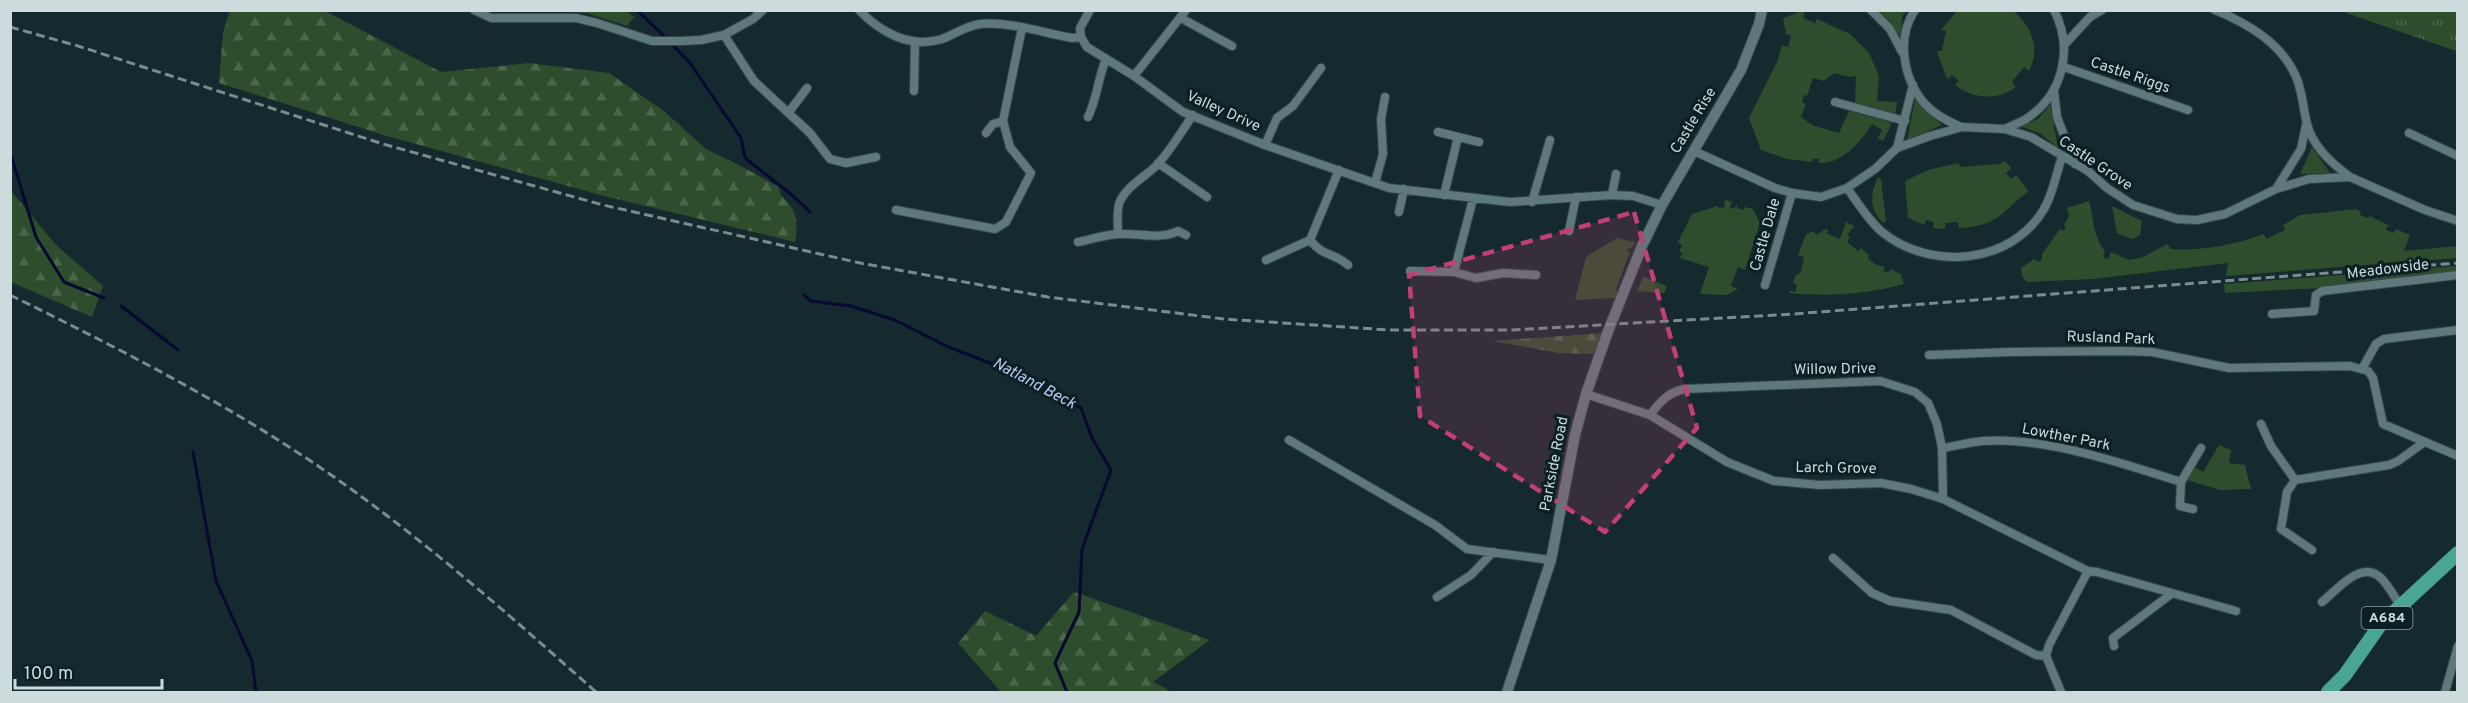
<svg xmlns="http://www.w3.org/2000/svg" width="2468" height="703" font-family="Overpass,sans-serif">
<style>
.green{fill:#2e4d2d}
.forest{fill:url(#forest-firs)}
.park{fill:url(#park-tufts)}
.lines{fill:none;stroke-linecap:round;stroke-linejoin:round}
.stream{stroke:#080831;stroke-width:3}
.minor-casing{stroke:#36474a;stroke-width:10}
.tertiary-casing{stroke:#36474a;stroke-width:12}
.trunk-casing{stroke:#36474a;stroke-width:15}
.minor{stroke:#5f787c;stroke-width:8}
.tertiary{stroke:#5f787c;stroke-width:10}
.trunk{stroke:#48a693;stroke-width:14}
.rail{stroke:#7b8c8f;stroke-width:3;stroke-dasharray:9 4.5;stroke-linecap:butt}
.marked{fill:#c43f75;fill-opacity:0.2;stroke:#c43f75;stroke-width:4.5;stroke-dasharray:12 8;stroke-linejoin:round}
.labels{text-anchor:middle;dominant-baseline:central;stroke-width:6;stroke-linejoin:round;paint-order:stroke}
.shield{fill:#0a2024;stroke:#93a3a6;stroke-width:1.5}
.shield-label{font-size:14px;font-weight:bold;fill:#cedbdd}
.street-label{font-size:15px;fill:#cedbdd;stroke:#0a2024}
.water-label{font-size:16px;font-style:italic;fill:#bdc8f5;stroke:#0a2024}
</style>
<defs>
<pattern id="forest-firs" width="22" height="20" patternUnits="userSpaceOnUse" patternTransform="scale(1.5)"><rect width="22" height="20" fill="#2e4d2d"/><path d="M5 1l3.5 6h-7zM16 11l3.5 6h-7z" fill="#4b664b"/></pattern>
<pattern id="park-tufts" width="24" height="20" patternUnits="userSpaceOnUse" patternTransform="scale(1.5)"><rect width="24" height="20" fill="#2e4d2d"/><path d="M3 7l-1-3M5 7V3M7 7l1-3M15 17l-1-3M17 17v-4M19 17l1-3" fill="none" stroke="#4b664b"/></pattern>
</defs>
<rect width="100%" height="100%" fill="#142a2e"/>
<!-- green -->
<path class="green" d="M1802 11 1807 14 1805 13 1803 18 1815 23 1817 19 1850 34 1869 53 1879 76 1877 101 1897 102 1895 115 1855 103 1856 76 1850 77 1834 73 1824 81 1813 78 1807 96 1804 95 1802 102 1806 104 1801 117 1814 126 1839 133 1849 111 1892 123 1883 141 1878 138 1882 130 1872 124C1862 141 1841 165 1819 163V159H1813L1812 162 1787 159 1761 150 1749 118 1777 62 1782 46 1788 47 1791 36 1786 34 1783 18Z
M1879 11H1907L1902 16 1901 37Z
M1957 11H2013C2031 25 2041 48 2029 71L2024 67 2012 82 2016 87C1998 101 1972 99 1955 85L1959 81 1952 75 1948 79 1946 77 1937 51H1942L1946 31 1941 30Z
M1915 100 1942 125 1907 140Z
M2050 105 2058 148 2041 134 2021 126 2038 119Z
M2312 147 2330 173 2300 174Z
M2005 161 2011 168 2006 173 2011 179 2016 175 2028 191C2001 214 1997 226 1959 228L1958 222 1945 223V229L1933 228 1934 222 1926 220 1924 225 1908 218 1905 181 1928 170 1959 163 1960 167 2000 164Z
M1878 177 1881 179 1886 221 1883 223C1869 209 1870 194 1878 177Z
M1727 200 1732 202 1730 207 1734 209 1737 204V208L1743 210 1744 207 1753 209 1760 223 1745 270 1738 267 1731 286 1738 289 1727 295 1700 294 1709 267 1680 258 1682 253 1679 251 1682 245 1678 242 1692 214 1717 206 1719 209 1725 207 1724 202Z
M2089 201C2094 219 2093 236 2105 251L2103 257 2108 259 2111 252 2129 260 2143 257 2167 244 2171 249C2204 251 2233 245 2264 234L2266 239 2285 230 2283 225 2300 215 2357 209 2361 212 2360 215 2368 218 2370 216 2388 225 2386 230 2394 233 2396 229 2410 235 2404 251 2457 246V258L2226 276 2228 263 2093 279 2027 282 2022 276 2021 268 2034 259 2039 262 2042 259V254L2060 229 2063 231 2066 227 2064 225 2069 216 2067 208Z
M2112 206 2142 221 2140 235 2132 239 2117 233Z
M1846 222 1854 226 1847 235 1850 237 1847 242 1858 251 1861 248 1869 255 1868 259 1875 264 1885 267 1883 271 1888 273 1890 269 1901 274 1904 284C1868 294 1827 297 1789 293L1790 291 1795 292 1797 285 1793 283 1796 275 1801 272 1804 257 1798 255 1806 234 1814 231 1816 235 1826 229 1828 230 1827 234 1840 239Z
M1617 238 1635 242 1631 249 1628 248 1627 251 1630 252 1616 289 1618 292 1616 298 1575 300 1586 257Z
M2457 266V272L2321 288 2225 293 2224 284Z
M1642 276 1667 286 1664 293 1637 291 1643 277Z
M2219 445 2231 450 2229 463 2245 465 2251 489 2220 490 2187 480 2195 467 2203 472Z"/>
<!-- forest -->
<path class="forest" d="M230 10 325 11 441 72 529 63 609 73 665 112 706 149 739 165 779 187C779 197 787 200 792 208 798 219 797 230 795 242L604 196 387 136 219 83 223 33Z
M11 187 12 192 56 245 103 286 92 317 11 282Z
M1602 333 1594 354 1559 353 1492 341Z
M1074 592 1210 640 1153 682 1172 692H1001L958 643 985 611 1036 636Z"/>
<!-- park -->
<path class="park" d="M556 11H626L634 17 627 26 586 13Z
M2341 11H2457V51H2456Z"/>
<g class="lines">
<!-- stream -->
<path class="stream" d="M637 10 666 38
M671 43 690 63 741 138 745 158 792 195 810 212
M10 152 36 237 64 282 104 298
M804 295 811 301 851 306 895 320 946 346 1023 376 1081 408 1092 438 1111 470 1082 549 1079 612 1055 663 1067 692
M121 306 178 350
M193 452 216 581 252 661 256 692"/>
<!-- minor casing -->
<g class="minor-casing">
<path id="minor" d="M474 10 491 18H576L597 23 652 41H681L701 40 724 35 753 19 763 10
M859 10C880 32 910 49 942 39 955 34 966 26 980 24 1010 21 1043 33 1072 38L1081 37 1087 47 1134 76 1183 112 1265 145 1389 188 1510 202 1612 195 1633 196 1662 205
M1871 10 1890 29 1902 52
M1915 10C1896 38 1903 79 1925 104 1934 114 1949 122 1961 127
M2215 10C2249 24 2283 44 2297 79 2302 92 2303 106 2306 120 2311 145 2330 162 2350 177
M1181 18 1232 46
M724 35 754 81 810 133 830 159 846 163 876 157
M1081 37 1080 28 1090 10
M2065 44 2090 17 2102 10
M2064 67 2188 110
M1134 76 1186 10
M914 91 915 42
M2054 91 2057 117 2075 164
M1835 102 1905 121
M789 112 807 88
M1088 117C1097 99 1098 78 1106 59
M2005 129C2012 125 2020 123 2026 119 2063 95 2074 49 2054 10
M1438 132 1479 142
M986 133 993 124 1003 121
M2409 133 2458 156
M1265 145 1277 118 1293 106 1321 68
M1897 148 1913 85
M1694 151 1775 188 1792 193 1821 197 1847 188 1875 169 1897 148 1930 136 1962 127 2005 129 2031 137 2088 171 2107 188 2133 205 2177 219 2197 220 2225 214 2276 189 2309 179 2350 177 2425 210 2458 221
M1158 163 1207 197
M1375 183 1383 154 1381 119 1385 97
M1847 188C1858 203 1868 220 1882 232 1930 271 2011 265 2044 209 2053 194 2056 174 2062 157
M2276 189 2301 149 2306 125
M1444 195 1458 137
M1612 195 1616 174
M1532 202 1550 140
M896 210 995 229 1006 222 1031 173 1010 147 1003 121 1022 28
M1399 212 1404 189
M1569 231 1576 197
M1118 234C1118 223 1116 210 1120 201 1128 185 1145 177 1157 165 1171 150 1181 132 1193 115
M1310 240C1323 257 1333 252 1348 265
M1078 242C1092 239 1107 234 1121 234 1140 233 1161 240 1178 231L1186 235
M1266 260 1310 240 1339 170
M1410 271 1454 272 1476 278 1503 273 1536 275
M1454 272 1473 199
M1765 285 1792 193
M2272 314 2314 311 2316 295 2322 291 2458 275
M1929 355 2009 352 2123 351 2152 352 2229 368 2350 366 2368 371 2373 378 2383 424 2458 456
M2362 369 2376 344 2384 339 2458 330
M1586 394 1650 415 1727 462 1774 481 1820 485 1881 483 1911 489 1943 499 2088 571 2049 645 2046 656
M1650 415C1660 402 1668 392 1685 389L1880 381 1915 392 1928 403 1937 424 1942 448 1943 499
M2261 424 2271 446 2295 480
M1289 440 1435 525 1467 549 1551 560
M1942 448C1956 446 1970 442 1983 441 2046 437 2122 463 2181 482
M2193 509 2180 506 2181 482 2201 448
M2312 550 2281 529 2287 492 2295 480 2389 465 2398 461 2423 443
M1833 558 1872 593 1890 601 1951 610 2036 655 2046 656 2061 692
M2088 571 2097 572 2236 611
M1437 597 1471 575 1493 552
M2322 602C2337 590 2361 559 2381 578 2388 585 2394 596 2400 605
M2114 646 2113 638 2171 594
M2445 692 2458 646"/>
</g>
<!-- tertiary casing -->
<g class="tertiary-casing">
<path id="tertiary" d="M1507 692 1551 560 1575 435 1586 394 1607 334 1642 246 1662 205 1741 70 1759 24 1762 10"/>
</g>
<!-- trunk casing -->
<g class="trunk-casing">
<path id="trunk" d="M2328 692 2345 675 2380 625 2458 553"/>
</g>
<!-- minor -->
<use href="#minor" class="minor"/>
<!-- tertiary -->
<use href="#tertiary" class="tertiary"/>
<!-- trunk -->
<use href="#trunk" class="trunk"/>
<!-- rail -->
<path class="rail" d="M10 27 78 46 383 144 603 205 860 263 992 287 1048 297 1224 319 1389 330H1511L1793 314 2458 263
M10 295C128 353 244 412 351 489 437 551 516 621 596 692"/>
</g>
<!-- marked area -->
<path class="marked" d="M1634 212 1697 428 1605 532 1420 416 1409 275Z"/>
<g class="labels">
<!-- shield labels -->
<rect class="shield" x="2361.5" y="607" width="51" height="22" rx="4.5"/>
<g class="shield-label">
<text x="2387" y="618">A684</text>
</g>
<!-- street labels -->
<g class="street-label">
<text transform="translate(2130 76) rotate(19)">Castle Riggs</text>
<text transform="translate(1223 112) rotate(24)">Valley Drive</text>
<text transform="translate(1694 121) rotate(-59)">Castle Rise</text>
<text transform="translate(2095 164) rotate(34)">Castle Grove</text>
<text transform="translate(1766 235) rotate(-74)">Castle Dale</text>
<text transform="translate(2388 270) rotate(-7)">Meadowside</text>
<text transform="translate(2111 339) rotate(2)">Rusland Park</text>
<text transform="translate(1835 370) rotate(-1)">Willow Drive</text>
<text transform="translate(2066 438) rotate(11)">Lowther Park</text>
<text transform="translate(1555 464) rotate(-79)">Parkside Road</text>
<text transform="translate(1836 469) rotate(1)">Larch Grove</text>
</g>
<!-- water labels -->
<g class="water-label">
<text transform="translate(1034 384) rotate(28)">Natland Beck</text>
</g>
</g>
<!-- border -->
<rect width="2468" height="703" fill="none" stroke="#cedbdd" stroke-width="24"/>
<!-- scale -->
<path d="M15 679v9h147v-9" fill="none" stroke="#cedbdd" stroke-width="3"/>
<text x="24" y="679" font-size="18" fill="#cedbdd" stroke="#0a2024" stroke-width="4.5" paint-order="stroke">100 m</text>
</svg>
